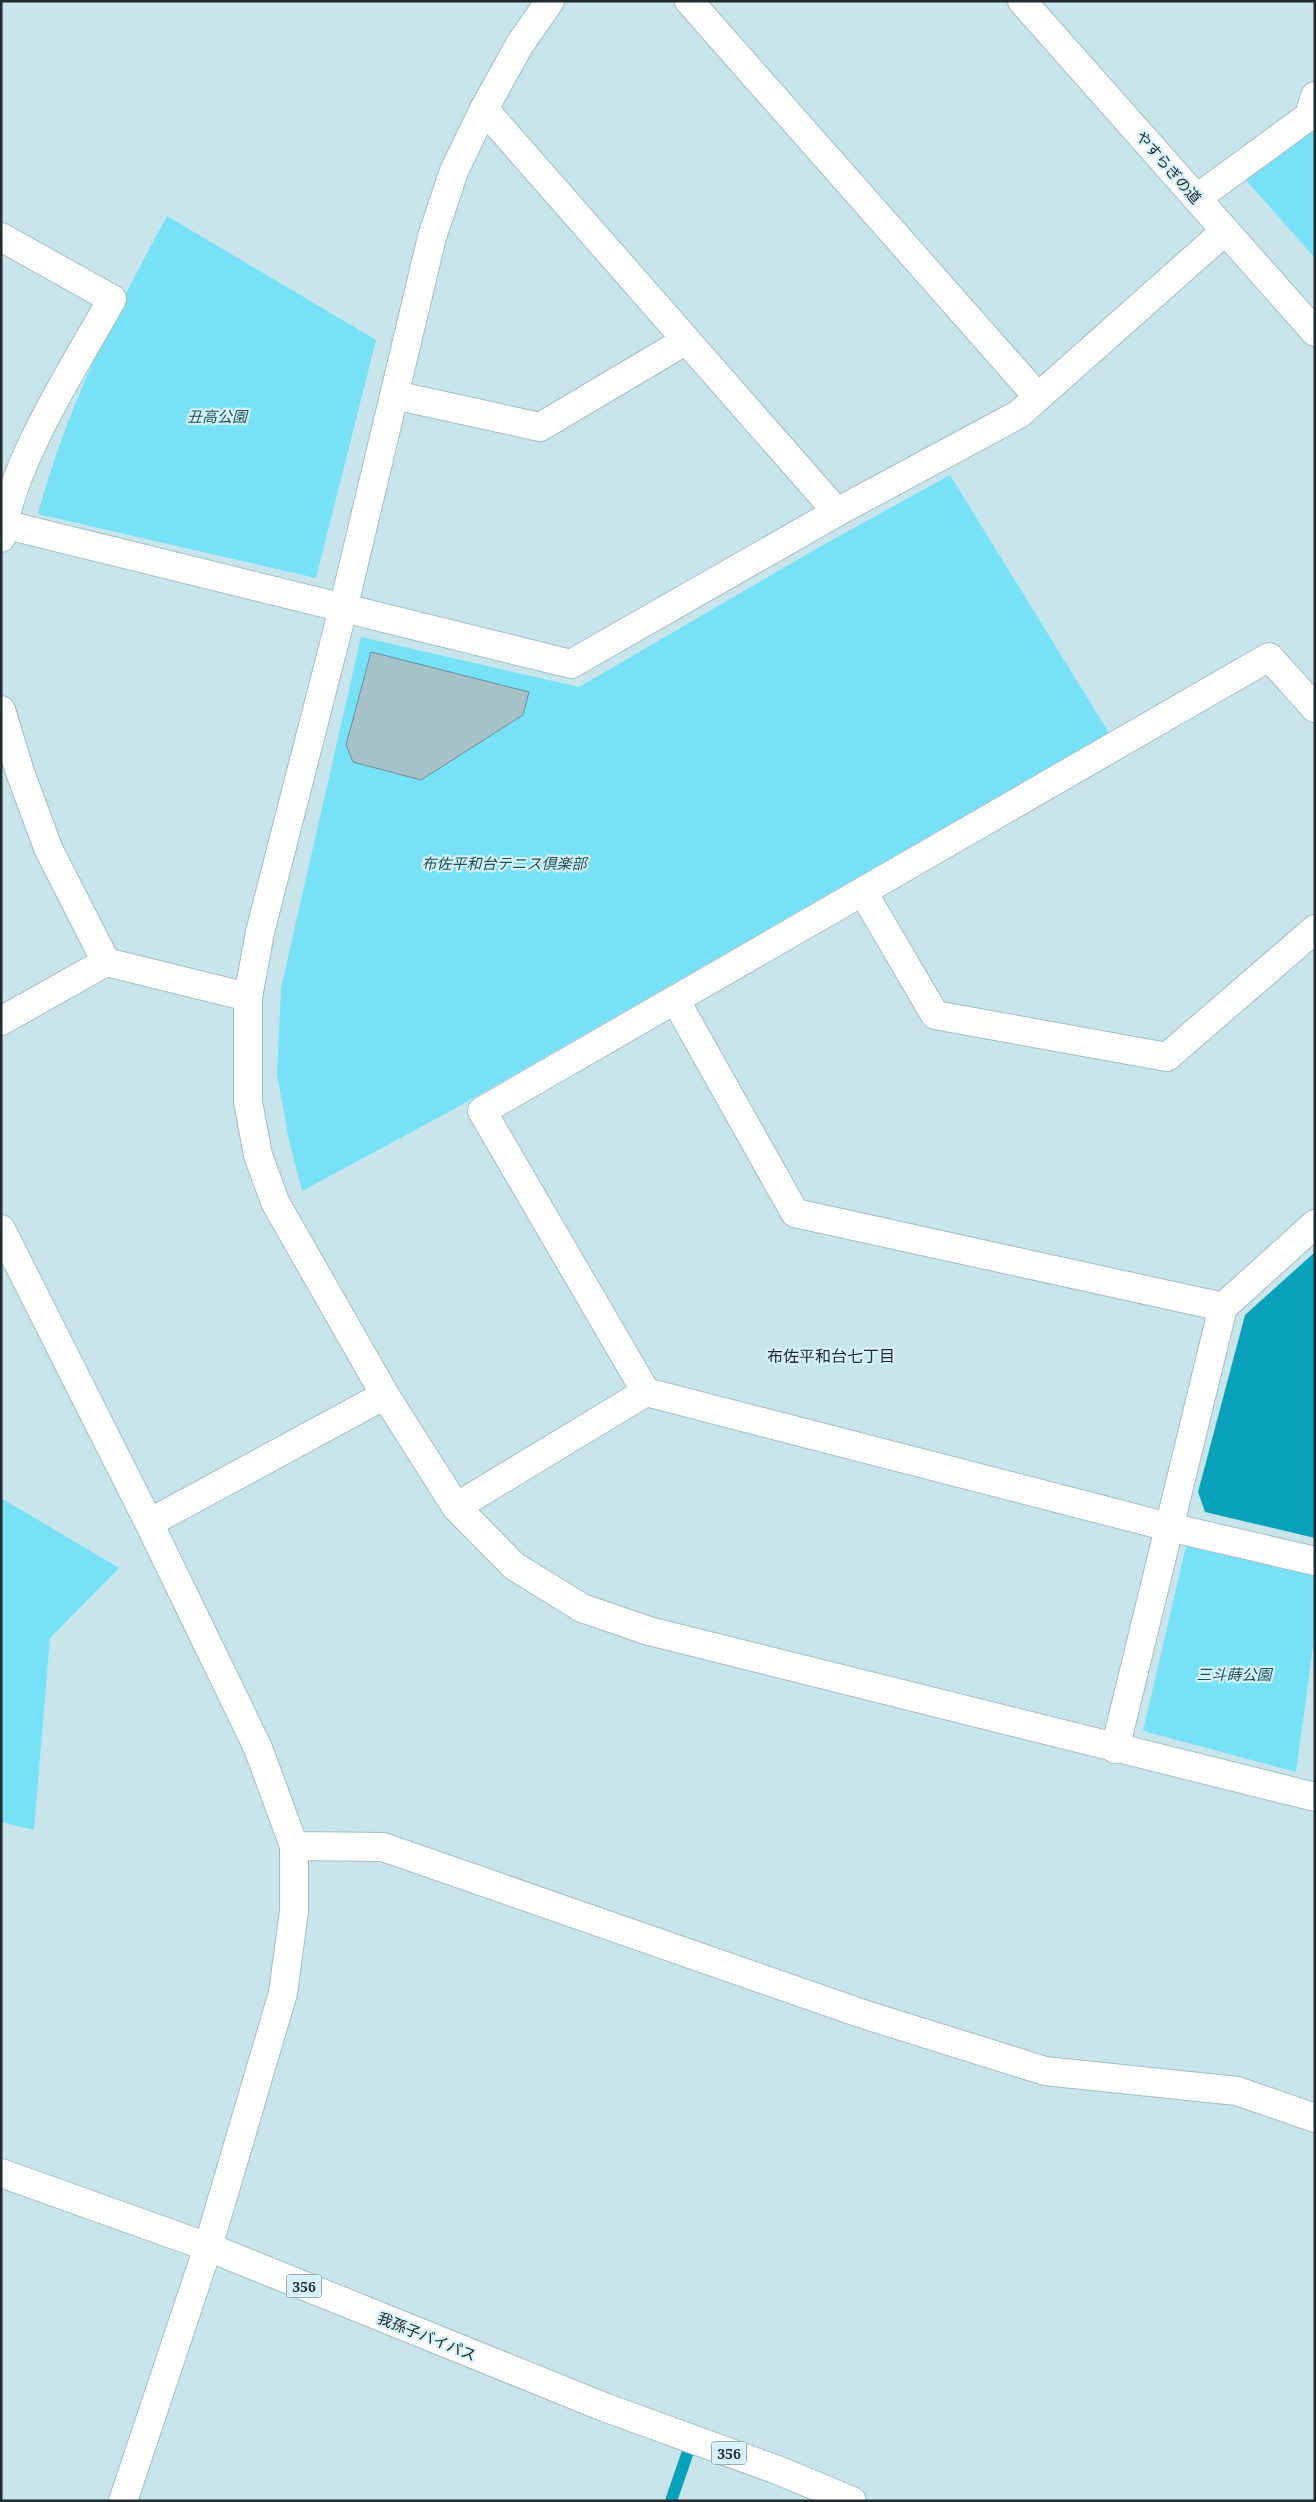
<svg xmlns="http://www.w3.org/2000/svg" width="1316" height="2502" font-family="'Noto Serif','Noto Sans JP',serif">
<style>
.green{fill:#77e1f8}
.water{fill:#0aa1ba}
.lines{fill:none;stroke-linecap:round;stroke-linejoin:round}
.stream{stroke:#0aa1ba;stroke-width:12}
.building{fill:#a5c2c9;stroke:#718c93}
.minor-casing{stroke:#a2bec5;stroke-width:30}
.tertiary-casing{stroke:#a2bec5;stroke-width:30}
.trunk-casing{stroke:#a2bec5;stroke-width:30}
.minor{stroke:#fff;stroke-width:28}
.tertiary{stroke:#fff;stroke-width:28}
.trunk{stroke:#fff;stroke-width:28}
.labels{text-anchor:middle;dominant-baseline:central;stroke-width:4.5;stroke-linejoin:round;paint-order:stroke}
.shield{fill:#d5f2fa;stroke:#56676b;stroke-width:1}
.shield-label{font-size:14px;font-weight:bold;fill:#202b2e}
.street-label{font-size:15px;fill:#202b2e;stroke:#d5f2fa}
.park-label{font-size:15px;font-style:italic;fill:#1a4f5a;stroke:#d5f2fa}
.neighbourhood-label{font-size:16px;fill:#202b2e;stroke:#d5f2fa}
</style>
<rect width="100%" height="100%" fill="#c8e5ec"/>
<!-- green -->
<path class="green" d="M1315 124V258L1244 178Z
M167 216 376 340 316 578 38 514C66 409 115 311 167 216Z
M950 475 1109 733 456 1108 302 1191 289 1140 277 1075 281 988 361 637 579 687 823 545Z
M1 1498 119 1568 50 1638 34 1830 1 1822Z
M1187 1542 1315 1574V1632L1296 1772 1143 1731Z"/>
<!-- water -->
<path class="water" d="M1315 1252V1538L1205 1512 1198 1492 1245 1315Z"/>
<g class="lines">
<!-- stream -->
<path class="stream" d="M671 2501 693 2437"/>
</g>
<!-- building -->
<path class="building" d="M371 652 529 692 523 715 421 780 353 762 346 745Z"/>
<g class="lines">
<!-- minor casing -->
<g class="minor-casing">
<path id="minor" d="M689 1 1038 397
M484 109 837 512
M1197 198 1309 116 1315 96
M1 237 112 299C74 368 13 459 1 538
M394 395 540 427 685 341
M3 524 571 664 837 512 1019 414 1224 232
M1315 708 1269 657 482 1111 646 1392 1169 1527 1315 1561
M1 710 20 772 48 848 106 962 248 997
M863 892 935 1015 1167 1057 1315 929
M676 1001 795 1213 1223 1307
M1 1021 106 962
M1 1229 149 1523 258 1748 294 1846V1911L283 1993 208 2247 123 2501
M456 1507 646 1392
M149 1523 385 1395
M1115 1749 1223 1307 1315 1224
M294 1846 383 1847 863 2014 1045 2071 1237 2091 1315 2118"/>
</g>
<!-- tertiary casing -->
<g class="tertiary-casing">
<path id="tertiary" d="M550 1 520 44 484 109 454 171 432 237 343 609 260 932 248 997V1102L258 1155 275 1202 385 1395 456 1507 514 1566 582 1608 649 1631 1315 1797
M1022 1 1315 332"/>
</g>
<!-- trunk casing -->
<g class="trunk-casing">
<path id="trunk" d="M1 2173 208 2247 604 2407 780 2471 852 2501"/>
</g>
<!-- minor -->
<use href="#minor" class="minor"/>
<!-- tertiary -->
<use href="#tertiary" class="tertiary"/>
<!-- trunk -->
<use href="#trunk" class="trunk"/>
</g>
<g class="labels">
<!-- shield labels -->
<g class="shield">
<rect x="286.5" y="2274.5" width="35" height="23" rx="4"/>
<rect x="711.5" y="2441.5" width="35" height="23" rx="4"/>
</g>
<g class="shield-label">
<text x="304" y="2286">356</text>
<text x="729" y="2453">356</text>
</g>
<!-- street labels -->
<g class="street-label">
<text transform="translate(1169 167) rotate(49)">やすらぎの道</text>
<text transform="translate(427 2336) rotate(22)">我孫子バイパス</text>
</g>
<!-- park labels -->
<g class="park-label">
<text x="217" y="416">丑高公園</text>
<text x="504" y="863">布佐平和台テニス倶楽部</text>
<text x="1234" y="1674">三斗蒔公園</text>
</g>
<!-- neighbourhood labels -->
<g class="neighbourhood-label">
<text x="831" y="1356">布佐平和台七丁目</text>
</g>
</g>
<!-- border -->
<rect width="1316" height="2502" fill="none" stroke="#202b2e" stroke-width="5"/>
</svg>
